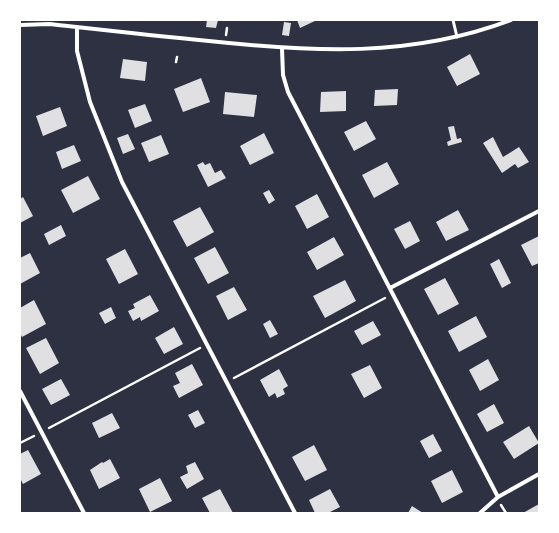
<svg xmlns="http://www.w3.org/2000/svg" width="559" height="533" font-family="Poppins,sans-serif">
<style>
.building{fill:#e0e0e3}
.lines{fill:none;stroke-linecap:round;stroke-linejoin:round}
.path{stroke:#fff;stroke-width:2.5}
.service{stroke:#fff;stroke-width:3}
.minor{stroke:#fff;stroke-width:4}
</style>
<rect width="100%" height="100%" fill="#2d3142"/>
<!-- building -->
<path class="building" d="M207 20H218L216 28 206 27Z
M297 20H317L300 28Z
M284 22 291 23 289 36 282 35Z
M470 54 480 74 457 86 447 67Z
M123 59 147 62 145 81 120 78Z
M201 78 210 102 183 112 174 89Z
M398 89 397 105 374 106 375 90Z
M346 91V111L320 112 321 92Z
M225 92 257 95 254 117 223 114Z
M145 104 152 121 135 128 128 110Z
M60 107 67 126 43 136 36 116Z
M366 121 376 139 354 151 344 132Z
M454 126 457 139 461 138 462 142 448 146 447 142 451 140 448 127Z
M264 133 274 153 250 165 240 146Z
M128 134 135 149 123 154 117 138Z
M161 135 169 154 149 162 141 143Z
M493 137 503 157 519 147 529 162 518 168 515 164 502 173 483 143Z
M74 145 81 161 62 169 56 152Z
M203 162 205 165 210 163 215 173 221 170 226 178 208 187 197 165Z
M387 162 399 184 374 198 362 175Z
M88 176 100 199 73 213 61 190Z
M269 190 275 200 269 204 263 193Z
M317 194 329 217 307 229 295 206Z
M23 197 33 216 20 223V199Z
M200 207 214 232 187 247 173 221Z
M458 210 469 230 446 241 436 222Z
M410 221 420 241 405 249 394 229Z
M61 225 66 236 49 245 44 234Z
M539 236V263L532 266 521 245Z
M334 237 344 255 317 270 307 252Z
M215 247 229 273 208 284 194 258Z
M125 249 138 274 119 284 106 259Z
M30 253 40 273 20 284V258Z
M499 259 511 283 502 288 490 264Z
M445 278 459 304 438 315 424 289Z
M345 280 356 301 325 318 313 296Z
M234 287 247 310 228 320 216 296Z
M150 295 159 311 141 321 140 317 133 321 128 311 135 308 133 304Z
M34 300 46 324 22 337 20 333V308Z
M111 307 116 318 105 324 99 313Z
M476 316 487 337 459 352 448 331Z
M270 320 278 334 270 338 263 324Z
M373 321 381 335 362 345 354 331Z
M174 327 183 344 164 354 155 338Z
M46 338 59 363 40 374 26 348Z
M488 359 499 380 480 391 469 370Z
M192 364 203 385 179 398 173 386 180 383 175 373Z
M370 365 382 388 364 398 351 374Z
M279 369 288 386 283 389 285 394 277 398 275 393 269 397 260 380Z
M61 379 70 395 51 405 42 389Z
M494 404 504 423 487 432 477 414Z
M198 410 205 423 195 428 188 415Z
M112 413 120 428 99 438 92 423Z
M529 426 539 443 514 459 503 442Z
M433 434 442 451 429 458 420 441Z
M314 445 327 470 305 481 292 457Z
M28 450 41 474 23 484 20 478V454Z
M110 459 120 478 99 489 90 470 102 462 103 463Z
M195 462 204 479 187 489 180 477 188 473 186 466Z
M452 470 463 492 442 503 431 481Z
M160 478 172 501 150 512 139 489Z
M220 489 233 513H210L202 498Z
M330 489 340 507 328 513H315L309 500Z
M539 504V513H523Z
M412 506 423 513H408Z"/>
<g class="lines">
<!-- path -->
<path class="path" d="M226 35 227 28
M176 62 177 57
M234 378 385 298
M49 428 200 348
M20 443 34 436
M501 505 506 513"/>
<!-- service -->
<path class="service" d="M453 20 457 37"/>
<!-- minor -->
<path class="minor" d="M20 25 49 24C103 30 156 36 209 41 312 52 411 58 511 20
M77 27V51L90 102 122 182 295 513
M282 49 283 75 288 92 498 497
M390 288 539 211
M20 391 84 513
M480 513 498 497 539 474"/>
</g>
<!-- border -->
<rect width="559" height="533" fill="none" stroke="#ffffff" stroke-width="42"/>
</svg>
